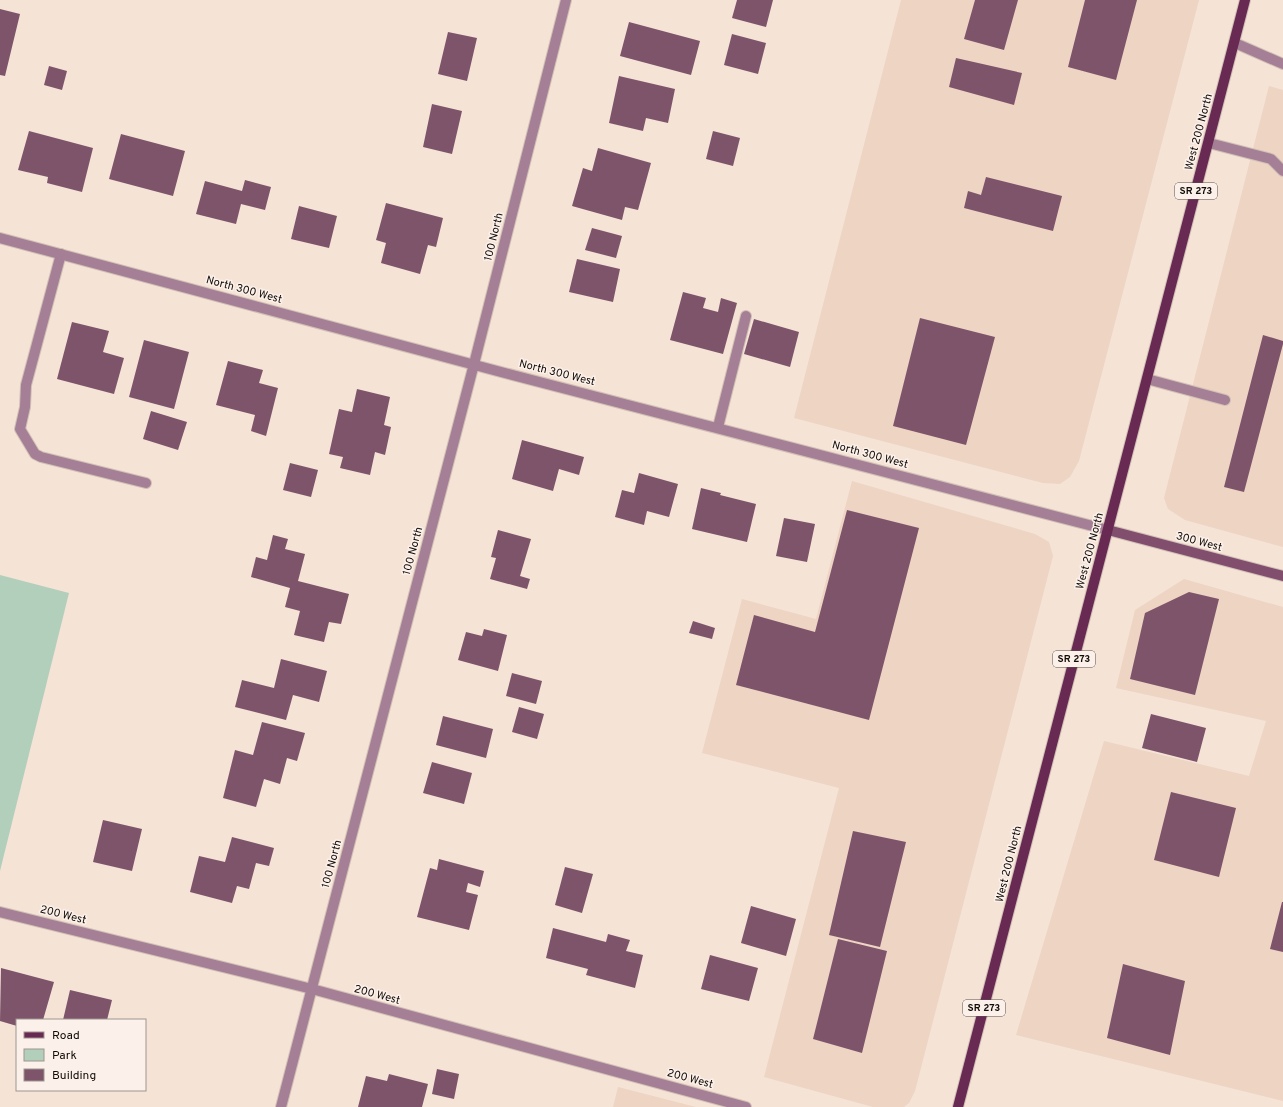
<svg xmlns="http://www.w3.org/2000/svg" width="1283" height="1107" font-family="Overpass,sans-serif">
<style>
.built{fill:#edd4c3}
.green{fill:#b2cfbc}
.building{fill:#7e546b}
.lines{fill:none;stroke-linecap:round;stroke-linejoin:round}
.lane-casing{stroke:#d1c0b5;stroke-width:12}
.street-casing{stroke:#d1c0b5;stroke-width:12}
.secondary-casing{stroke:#d1c0b5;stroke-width:12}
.primary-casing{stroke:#d1c0b5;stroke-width:12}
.lane{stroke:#a57f95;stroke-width:10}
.street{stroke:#a57f95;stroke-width:10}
.secondary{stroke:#824e6e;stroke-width:10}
.primary{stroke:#682953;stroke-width:10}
.labels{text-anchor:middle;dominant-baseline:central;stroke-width:3;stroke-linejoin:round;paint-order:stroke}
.shield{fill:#fcf1ea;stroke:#58504b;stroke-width:1}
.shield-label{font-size:10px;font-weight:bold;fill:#110b07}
.street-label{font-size:11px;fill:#110b07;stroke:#fcf1ea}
</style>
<rect width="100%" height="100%" fill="#f5e3d6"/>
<!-- built -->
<path class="built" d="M901 0H1199L1079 461 1070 477 1060 484 1043 483 794 418Z
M1269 86 1283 90V547L1185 520 1168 509 1164 498Z
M852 481 1035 534 1049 542 1053 556 915 1091 909 1103 904 1107H873L764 1077 839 788 702 753 742 599 816 619Z
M1184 579 1283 607V1101L1016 1035 1104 741 1249 776 1266 721 1116 688 1135 610Z
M618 1087 696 1107H613Z"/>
<!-- green -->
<path class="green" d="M0 575 69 593 0 871Z"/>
<!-- building -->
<path class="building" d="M737 0H773L766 27 732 18Z
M975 0H1018L1004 50 964 39Z
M1085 0H1137L1116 80 1068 67Z
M0 9 20 14 5 76 0 75Z
M629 22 700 41 691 75 620 56Z
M448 32 477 38 467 81 438 74Z
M732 34 766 43 758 74 724 65Z
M956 58 1022 73 1014 105 949 87Z
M49 66 67 71 62 90 44 85Z
M619 76 675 89 668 123 646 118 643 131 609 123Z
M432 104 462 111 452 154 423 147Z
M29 131 93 148 82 192 47 183 48 177 18 170Z
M713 131 740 138 733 166 706 159Z
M121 134 185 151 173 196 109 179Z
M598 148 651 163 638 210 625 207 622 220 572 206 583 168 592 171Z
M986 177 1062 196 1053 231 964 208 968 191 981 195Z
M245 180 271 187 265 210 241 204 236 224 196 214 205 181 242 191Z
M386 203 443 218 436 247 428 245 420 274 381 263 386 243 376 240Z
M299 206 337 216 329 248 291 239Z
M592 228 622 236 616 258 585 250Z
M577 259 620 269 613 302 569 292Z
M683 292 706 298 703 308 718 312 721 298 737 303 723 354 670 340Z
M920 318 995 337 966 445 893 426Z
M754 319 799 332 790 367 744 354Z
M72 322 109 331 103 352 124 358 114 394 57 379Z
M1263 335 1283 341V344L1244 492 1224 487Z
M144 340 189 352 174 409 129 397Z
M228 361 263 370 259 383 278 388 266 436 251 431 255 415 216 405Z
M357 389 390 397 384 425 391 427 385 455 375 452 370 475 340 468 343 457 329 454 339 409 352 412Z
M151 411 187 422 178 450 143 439Z
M522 440 584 457 579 475 559 469 553 491 512 479Z
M290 463 318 470 311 497 283 490Z
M639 473 678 484 669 517 647 511 644 525 615 517 622 490 634 493Z
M701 488 721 493 720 495 756 504 747 542 692 529Z
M847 510 919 528 869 720 736 685 754 615 815 632Z
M784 518 815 524 807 562 776 556Z
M498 530 531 539 520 576 530 579 527 589 490 579 496 558 491 557Z
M273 535 288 539 285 549 305 554 298 581 349 594 341 624 329 622 324 642 294 635 300 611 285 607 290 588 251 577 256 557 267 560Z
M1189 592 1219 599 1195 695 1130 679 1145 613Z
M693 621 715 628 712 639 689 633Z
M484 629 507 635 498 671 458 660 466 632 482 636Z
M281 659 327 671 319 702 293 695 286 720 235 707 242 680 274 688Z
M512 673 542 681 536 704 506 696Z
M519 707 544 714 537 739 512 732Z
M1151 714 1206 728 1197 762 1142 748Z
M443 716 493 729 486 758 436 745Z
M262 722 305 733 297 761 287 758 280 784 264 779 256 807 223 798 235 750 253 755Z
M432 762 472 773 464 804 423 793Z
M1171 792 1236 808 1219 877 1154 860Z
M103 820 142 829 132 871 93 862Z
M853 831 906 842 880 947 829 935Z
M232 837 274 848 269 866 256 863 249 889 237 886 232 903 190 892 199 856 225 862Z
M439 859 484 871 480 887 468 883 466 892 478 895 469 930 417 917 430 868 437 870Z
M565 867 593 874 582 913 555 905Z
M1282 902H1283V952L1270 949Z
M751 906 796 919 786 956 741 943Z
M553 928 606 942 608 934 630 940 626 951 643 955 635 988 586 975 588 969 546 958Z
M838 939 887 951 862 1053 813 1039Z
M710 955 758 968 749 1001 701 989Z
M1123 964 1185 981 1170 1055 1107 1038Z
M1 968 54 982 43 1020H17V1026L0 1021Z
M70 990 112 1000 107 1020H63Z
M437 1069 459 1074 454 1099 432 1094Z
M389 1074 428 1084 422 1107H358L366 1076 387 1081Z"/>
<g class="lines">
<!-- lane casing -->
<g class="lane-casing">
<path id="lane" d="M1235 43 1283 64
M1209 143 1271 159 1283 171
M61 254 26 385 25 407 20 429 35 454 41 457 146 483
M1147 379 1225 400
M718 427 746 316"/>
</g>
<!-- street casing -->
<g class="street-casing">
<path id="street" d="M0 238 501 372 1108 530
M0 912 312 989 746 1107
M281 1107 474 364 566 0"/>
</g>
<!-- secondary casing -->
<g class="secondary-casing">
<path id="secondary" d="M1108 530 1283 576"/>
</g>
<!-- primary casing -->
<g class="primary-casing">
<path id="primary" d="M958 1107 1245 0"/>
</g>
<!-- lane -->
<use href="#lane" class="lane"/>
<!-- street -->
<use href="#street" class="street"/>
<!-- secondary -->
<use href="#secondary" class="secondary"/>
<!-- primary -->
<use href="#primary" class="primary"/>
</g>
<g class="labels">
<!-- shield labels -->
<g class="shield">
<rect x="1175" y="183" width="42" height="16" rx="3"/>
<rect x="1053" y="651" width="42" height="16" rx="3"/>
<rect x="963" y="1000" width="42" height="16" rx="3"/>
</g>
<g class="shield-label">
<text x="1196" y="191">SR 273</text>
<text x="1074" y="659">SR 273</text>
<text x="984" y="1008">SR 273</text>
</g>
<!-- street labels -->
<g class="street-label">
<text transform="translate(1199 132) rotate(-75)">West 200 North</text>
<text transform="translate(494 237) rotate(-76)">100 North</text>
<text transform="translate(244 290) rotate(15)">North 300 West</text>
<text transform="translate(557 373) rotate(14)">North 300 West</text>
<text transform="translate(870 455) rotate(15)">North 300 West</text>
<text transform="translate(1199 542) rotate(15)">300 West</text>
<text transform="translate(413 551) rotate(-75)">100 North</text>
<text transform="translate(1090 551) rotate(-75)">West 200 North</text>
<text transform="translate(332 864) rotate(-75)">100 North</text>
<text transform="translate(1009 864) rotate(-76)">West 200 North</text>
<text transform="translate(63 915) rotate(14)">200 West</text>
<text transform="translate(377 995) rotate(15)">200 West</text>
<text transform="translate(690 1079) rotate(15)">200 West</text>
</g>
</g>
<!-- legend -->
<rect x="16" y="1019" width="130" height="72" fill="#fcf1ea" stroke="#9e958f"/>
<rect x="24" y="1032" width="20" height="6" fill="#682953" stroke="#9e958f"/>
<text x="52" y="1039" font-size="12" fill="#110b07">Road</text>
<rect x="24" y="1049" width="20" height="12" fill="#b2cfbc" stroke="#9e958f"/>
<text x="52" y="1059" font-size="12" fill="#110b07">Park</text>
<rect x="24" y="1069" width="20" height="12" fill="#7e546b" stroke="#9e958f"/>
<text x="52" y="1079" font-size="12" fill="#110b07">Building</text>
</svg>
